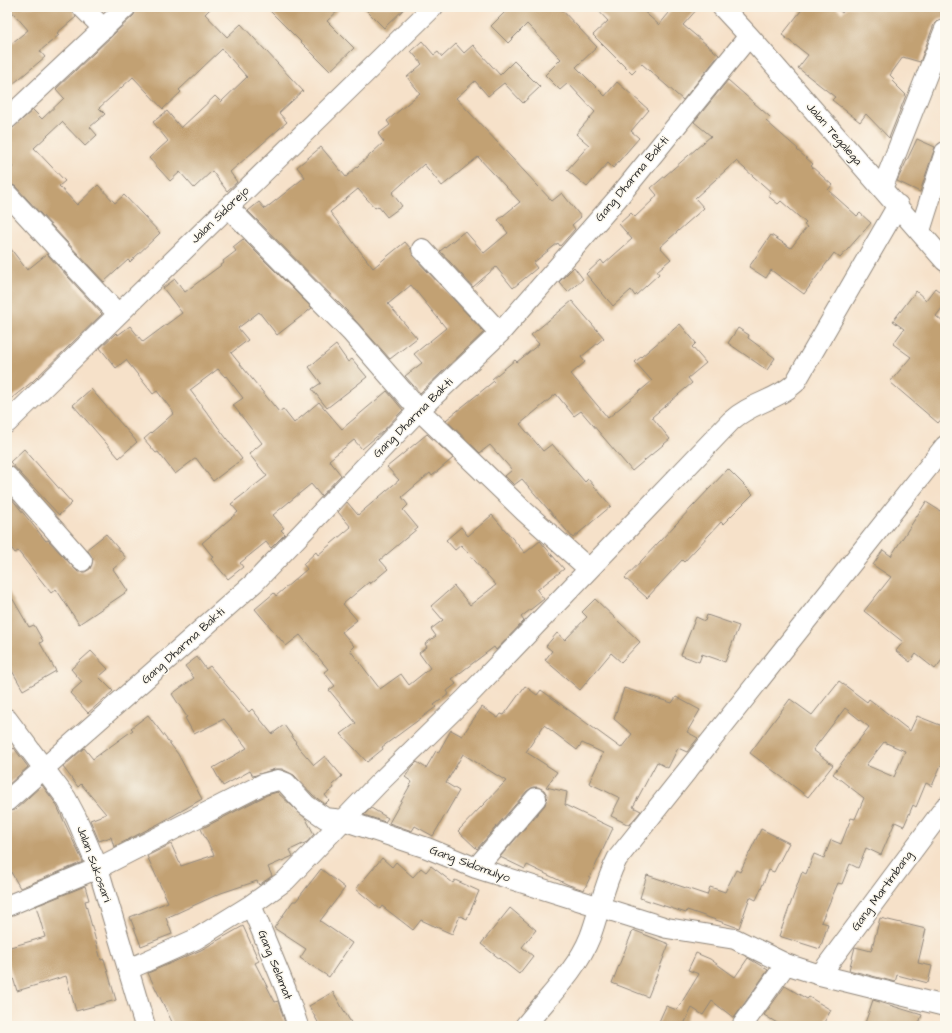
<svg xmlns="http://www.w3.org/2000/svg" width="952" height="1033" font-family="'Architects Daughter',sans-serif">
<style>
.building{fill:#c2a173;fill-rule:evenodd}
.lines{fill:none;stroke-linecap:round;stroke-linejoin:round}
.minor-casing{stroke:#90867a;stroke-width:22}
.minor{stroke:#fff;stroke-width:20}
.labels{text-anchor:middle;dominant-baseline:central;stroke-width:3;stroke-linejoin:round;paint-order:stroke}
.street-label{font-size:12px;fill:#2b2b2b;stroke:#fbf7ec}
</style>
<rect width="100%" height="100%" fill="#fbf7ec"/>
<filter id="ink" filterUnits="userSpaceOnUse"><feTurbulence type="fractalNoise" baseFrequency=".025" numOctaves="2"/><feDisplacementMap in="SourceGraphic" scale="8" xChannelSelector="R" yChannelSelector="G"/><feConvolveMatrix kernelMatrix="1 2 1 2 8 2 1 2 1" color-interpolation-filters="sRGB"/></filter>
<filter id="wash" filterUnits="userSpaceOnUse"><feTurbulence type="fractalNoise" baseFrequency=".012" numOctaves="4" result="noise"/><feDisplacementMap in="SourceGraphic" scale="16" xChannelSelector="R" yChannelSelector="G"/><feGaussianBlur stdDeviation="0.9" result="paint"/><feColorMatrix in="noise" values="0 0 0 0 0 0 0 0 0 0 0 0 0 0 0 0 0 1.4 0 .05"/><feComposite in="paint" operator="in"/></filter>
<g filter="url(#wash)">
<rect width="100%" height="100%" fill="#f6e1c9"/>
<g id="blocks">
<!-- building -->
<path class="building" d="M8 7H71L76 17 57 33 59 35 40 51 45 57 7 89V47L28 30Z
M137 7H212L205 14 227 37 241 24 303 91 279 113 287 122 230 172 237 182 227 191 212 171 194 188 180 172 170 181 149 158 168 141 153 122 167 111 181 128 215 96 221 102 247 77 222 49 179 90 181 92 163 109 133 77 99 108 105 114 90 127 97 135 85 146 62 122 34 148 65 181 59 186 77 205 98 185 115 203 124 195 160 233 130 262 128 260 104 282 15 186 7 183V173L13 167 7 161V133L33 110 42 119 64 98 56 89 134 15Z
M266 7H342L327 21 354 48 330 71Z
M363 7H406L384 28Z
M510 7H559L597 47 576 67 605 96 617 82 649 110 631 131 639 138 613 168 608 163 587 187 567 170 589 145 576 134 595 112 568 83 560 90 545 75 561 59 527 24 508 43 491 26Z
M595 7H639L659 25 674 7H699L683 25 719 55 683 100 642 64 632 74 593 35 608 21Z
M804 7H835L842 13 847 7H945V18L938 20 934 24 920 62 903 57 890 75 894 79 892 81 906 95 889 138 866 114 860 122 832 100 835 97 798 68 808 55 782 35Z
M422 41 434 55 438 52 442 57 456 44 464 53 473 45 500 75 514 61 540 87 523 103 504 83 488 96 475 81 456 98 552 201 562 193 581 217 572 225 575 229 560 246 558 243 533 263 537 268 513 288 496 267 473 287 440 251 465 231 484 253 508 233 498 220 520 202 478 157 442 186 424 164 392 193 402 206 387 217 378 206 375 208 358 189 330 212 373 268 405 242 411 249 414 257 484 332 420 393 405 376 422 363 414 354 446 328 411 285 388 304 417 338 390 359 346 310 248 211 259 202 265 209 305 177 297 167 321 147 346 177 384 142 378 134 390 125 387 121 420 93 407 77 422 64 411 51Z
M728 80 770 117 766 121 798 149 797 150 813 164 811 166 832 185 828 190 857 216 860 213 871 223 840 258 834 253 804 294 771 270 766 278 749 267 771 235 791 248 807 227 804 225 806 223 781 201 778 204 768 196 771 192 736 161 695 198 704 208 660 247 671 259 657 271 659 274 635 296 631 290 613 306 586 274 601 260 604 264 632 239 619 224 631 213 635 217 653 200 657 195 651 188 711 136 694 122Z
M917 139 935 147 920 192 897 181Z
M243 239 312 308 277 335 259 312 238 328 248 340 231 353 279 412 283 409 294 423 319 402 342 429 387 391 403 410 382 432 362 449 354 440 329 460 341 475 321 496 311 484 273 515 284 528 281 530 285 534 271 548 266 542 240 563 243 567 228 579 211 559 213 557 202 543 238 512 231 504 267 476 249 454 262 443 233 405 243 398 226 376 225 377 218 369 190 390 242 459 213 481 196 458 175 474 158 452 156 453 144 439 174 413 157 391 153 394 126 360 116 368 100 348 116 333 118 335 130 326 143 342 182 313 163 288 175 279 185 292 224 263 223 261 236 251 233 247Z
M7 244 27 270 47 254 102 314 33 381 7 402Z
M574 267 583 279 568 292 559 282Z
M935 288 945 296V304L936 316 945 324V415L938 423 890 382 911 357 893 344 904 329 893 321 916 291 926 300Z
M572 301 604 338 581 357 585 362 571 374 608 418 652 381 635 362 680 324 696 343 692 347 706 363 688 378 692 383 652 417 670 439 632 471 581 411 574 416 556 394 520 424 543 451 552 444 585 482 588 479 611 506 573 538 522 479 514 485 505 476 512 470 490 445 480 453 446 420 494 381 492 379 515 360 517 362 539 344 531 335Z
M738 328 749 335 748 338 775 358 767 370 728 343Z
M336 345 348 362 352 359 367 377 327 408 312 389 321 383 309 367Z
M91 389 137 442 119 458 73 405Z
M427 434 453 458 432 476 430 473 402 497 408 505 403 510 418 528 380 560 388 569 370 584 369 582 343 604 357 620 342 632 354 646 350 650 380 689 401 674 409 685 430 668 419 653 427 647 425 644 436 636 431 629 443 620 431 606 454 586 470 605 496 585 461 545 455 550 446 540 461 527 468 536 492 515 525 553 540 541 564 569 537 590 544 599 521 617 524 621 496 650 494 647 452 679 456 684 447 691 449 694 434 705 436 707 382 747 383 749 367 762 341 734 356 723 329 690 335 686 324 672 328 669 300 635 286 646 255 609 274 593 276 596 307 569 303 564 316 552 318 555 351 527 338 512 347 502 358 515 399 480 387 467Z
M24 449 72 503 59 515 10 462Z
M728 469 753 494 723 524 721 522 684 562 682 560 647 598 625 578Z
M7 493 46 541 48 540 78 572H85L90 569 93 559 87 549 106 534 126 558 113 569 128 591 79 624 56 589 51 593 18 551 15 553 7 542Z
M926 502 945 514V656L935 669 916 654 910 662 896 651 903 642 864 611 891 577 873 565 883 550 891 556Z
M7 589 29 627 34 625 43 641 40 643 56 671 23 690 7 662Z
M595 599 640 642 621 662 611 653 580 690 545 660 552 651 546 646 557 633 565 640 587 617 582 612Z
M707 615 739 626 725 662 702 654 699 662 681 655 696 617 705 621Z
M91 651 108 669 99 677 113 691 88 713 70 693 82 682 71 669Z
M197 657 206 669 210 666 249 712 252 709 272 734 284 725 296 742 295 743 314 765 325 756 342 776 332 785 334 788 325 795 329 800 325 804 314 796 294 775 282 769H275L253 776 250 771 223 786 213 768 247 748 224 719 194 734 185 718 187 717 172 694 194 678 185 666Z
M839 681 867 702 869 699 910 731 917 716 945 727V767L941 765 932 786 926 783 916 807 913 805 904 826 895 822 881 855 866 848 858 868 850 864 842 884 838 883 821 922 828 924 820 949 779 936 802 872 806 874 814 854 824 858 831 840 841 844 851 818 855 819 864 798 833 774 869 727 845 708 813 750 833 765 808 797 750 753 790 699 812 715ZM884 742 905 751 894 777 866 765Z
M525 686 537 695 541 690 621 748 632 734 614 719 624 688 672 703 676 697 700 710 687 732 698 738 687 752 678 748 668 768 657 762 633 807 641 811 629 825 611 816 620 798 589 783 603 753 582 743 577 750 544 725 526 752 557 772 546 787 567 792 565 805 613 828 584 890 569 885 527 865 525 869 500 857 545 805 547 795 544 790 538 787H533L527 791 477 849 458 831 506 781 463 754 446 783 459 791 433 836 415 826 412 831 389 823 412 782 405 777 412 767 417 762 426 768 436 751 438 753 451 730 462 736 482 707 498 718 501 714 504 715Z
M148 715 178 754 202 799 162 822 114 847 111 837 99 841 90 820 106 814 81 784 78 787 63 767 84 748 93 759 133 730 131 728Z
M14 748 28 767 7 786V754Z
M42 785 56 804 83 862 20 888 7 865V812L15 810Z
M277 792 306 819 314 834 307 842 290 850 293 856 268 867 272 876 259 885 257 881 221 893 166 918 172 934 141 946 130 917 168 902 147 856 171 844 181 866 214 855 201 829 267 795Z
M371 808 388 818 385 822 364 815Z
M761 829 789 843 774 872 769 870 756 900 750 897 739 928 687 910 686 913 640 898 647 875 707 895 710 887 725 892 736 870 740 872Z
M382 858 392 867 396 862 413 877 421 868 426 872 431 866 453 883 455 880 479 891 467 919 460 916 452 934 421 920 413 930 382 906 380 909 356 889Z
M321 869 345 888 320 921 352 943 329 977 300 958 306 949 274 928 293 901H296Z
M85 886 89 900 85 901 101 960 104 959 116 1000 76 1011 66 976 17 991 7 958V948L45 937 36 906Z
M510 908 536 930 522 947 533 956 519 974 481 944Z
M880 918 926 929 918 963 932 966 928 983 897 975 895 982 849 970 855 947 871 951Z
M243 926 259 961 255 963 275 1002 278 1001 286 1026H174L148 973 201 950Z
M633 930 669 944 648 997 612 983Z
M696 953 710 959 735 977 748 958 768 970 734 1018 712 1001 703 1015 692 1008 683 1026H657L666 1006 677 1010 699 974 688 970Z
M785 986 807 999 809 997 831 1010 822 1026H782L764 1015Z
M333 992 353 1026H320L309 1006Z
M873 1000 922 1015 918 1026H864Z"/>
</g>
</g>
<g filter="url(#ink)">
<use href="#blocks" fill-opacity="0" stroke="#90867a" stroke-width="1"/>
<g class="lines">
<!-- minor casing -->
<g class="minor-casing">
<path id="minor" d="M82 7 104 29
M722 7 749 36 945 261
M7 119 126 7
M882 189 945 29
M7 194 118 314
M228 207 351 332 419 410 525 512 589 569
M920 231 945 152
M422 249 500 333
M7 423 433 7
M7 476 82 561
M7 719 66 798 76 817 98 868 145 1026
M7 801 254 583 419 410 500 333 617 199 749 36
M476 868 536 798
M251 905 286 990 298 1026
M7 906 98 868 263 784 278 780 286 783 306 805 325 818 343 820 427 848 476 868 667 928 735 939 786 964 820 975 945 1006
M129 969 196 939 251 905 286 880 378 784 465 699 731 421C750 403 776 401 795 383L898 205
M820 975 945 807
M525 1026C547 998 577 970 590 937 600 911 603 886 617 859L945 446
M742 1026 786 964"/>
</g>
<!-- minor -->
<use href="#minor" class="minor"/>
</g>
</g>
<g class="labels">
<!-- street labels -->
<g class="street-label">
<text transform="translate(834 134) rotate(49)">Jalan Tegalega</text>
<text transform="translate(632 179) rotate(-50)">Gang Dharma Bakti</text>
<text transform="translate(220 215) rotate(-44)">Jalan Sidorejo</text>
<text transform="translate(413 418) rotate(-45)">Gang Dharma Bakti</text>
<text transform="translate(183 646) rotate(-42)">Gang Dharma Bakti</text>
<text transform="translate(94 864) rotate(70)">Jalan Sukosari</text>
<text transform="translate(470 864) rotate(20)">Gang Sidomulyo</text>
<text transform="translate(882 891) rotate(-54)">Gang Martimbang</text>
<text transform="translate(275 965) rotate(68)">Gang Selamat</text>
</g>
</g>
<!-- margin -->
<rect width="952" height="1033" fill="none" stroke="#fbf7ec" stroke-width="24"/>
</svg>
